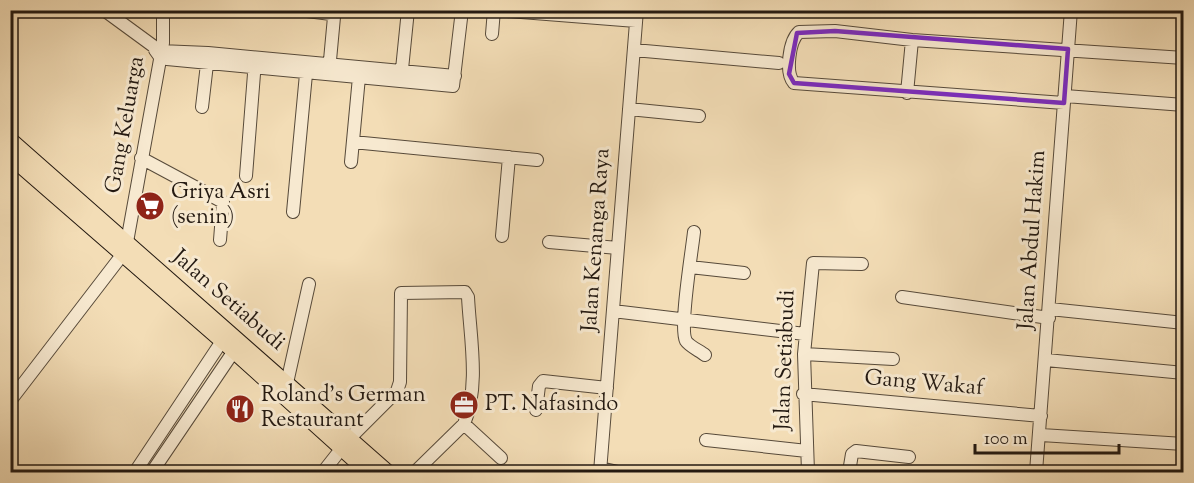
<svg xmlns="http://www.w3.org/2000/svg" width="1194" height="483" font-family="'Sorts Mill Goudy',serif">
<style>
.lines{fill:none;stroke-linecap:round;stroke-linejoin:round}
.minor-casing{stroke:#574a3a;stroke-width:14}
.major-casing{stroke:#231911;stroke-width:17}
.minor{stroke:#f7e9d0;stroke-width:12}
.major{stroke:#f3ddb6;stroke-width:15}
.marked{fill:none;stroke:#7b2cbf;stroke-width:4.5;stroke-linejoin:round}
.labels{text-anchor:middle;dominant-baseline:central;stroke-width:6;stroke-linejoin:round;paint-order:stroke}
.street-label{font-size:22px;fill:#231911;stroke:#f7e9d0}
.poi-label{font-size:22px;fill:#231911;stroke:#f7e9d0;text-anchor:start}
</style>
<rect width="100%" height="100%" fill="#f3ddb6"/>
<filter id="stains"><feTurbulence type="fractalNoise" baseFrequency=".00333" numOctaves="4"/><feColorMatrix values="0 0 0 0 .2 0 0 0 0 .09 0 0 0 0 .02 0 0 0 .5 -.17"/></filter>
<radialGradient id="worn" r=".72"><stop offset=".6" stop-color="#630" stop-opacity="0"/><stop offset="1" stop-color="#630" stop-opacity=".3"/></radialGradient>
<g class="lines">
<!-- minor casing -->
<g class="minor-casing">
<path id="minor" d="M104 10 160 51 208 53 455 76
M299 10 331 14 334 17 329 71
M494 10 636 21
M492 34 494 10
M155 50 160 57 167 59 453 86 462 10
M634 50 779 63
M401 79 408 10
M907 93 912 40
M1065 96 1184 105
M1064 103 794 83C785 73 789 41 799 32L835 31 912 40 1184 58
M202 107 207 64
M629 109 699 116
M353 142 537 160
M141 158 223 202 220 240
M351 162 359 77
M246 176 255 61
M293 212 306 74
M694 232C692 251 679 328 686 341 689 346 700 351 705 355
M502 236 509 157
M549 242 618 248
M690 267 744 273
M902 297 1049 318
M1050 309 1184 323
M613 311 805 334
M804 354 893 359
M1046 360 1184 373
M287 383 309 284
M803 394 1041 416
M10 401 119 259 127 242 163 43V10
M536 410 539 386 543 381 607 388
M464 424 501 458
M1041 435 1184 444
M706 440 807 451
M600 468 618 472
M135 472 226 335
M152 472 238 345
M323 472 349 439 397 391 400 382 401 293 465 292 468 297C470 337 480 386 464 424L415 472
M600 472 637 10
M808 472 804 354 813 263 862 264
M808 472H849L852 454 856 451 909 457
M1036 472 1071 10"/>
</g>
<!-- major casing -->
<g class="major-casing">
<path id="major" d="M10 140 387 472
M10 156 234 351 368 472"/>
</g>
<!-- minor -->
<use href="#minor" class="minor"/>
<!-- major -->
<use href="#major" class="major"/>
</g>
<!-- marked area -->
<path class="marked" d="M835 31 1068 49 1064 103 794 83 789 74 797 33Z"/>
<!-- icons -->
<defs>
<g id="supermarket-disc" transform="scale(1.5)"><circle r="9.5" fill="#8f2418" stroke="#f7e9d0"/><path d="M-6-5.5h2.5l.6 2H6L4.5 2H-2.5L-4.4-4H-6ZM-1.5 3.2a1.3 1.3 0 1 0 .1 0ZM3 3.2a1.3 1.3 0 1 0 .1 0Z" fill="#fff"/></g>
<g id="office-disc" transform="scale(1.5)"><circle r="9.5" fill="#8f2418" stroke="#f7e9d0"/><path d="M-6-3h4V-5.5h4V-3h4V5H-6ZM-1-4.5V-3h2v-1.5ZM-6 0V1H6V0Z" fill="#fff"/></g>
<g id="restaurant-disc" transform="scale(1.5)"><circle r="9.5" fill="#8f2418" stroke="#f7e9d0"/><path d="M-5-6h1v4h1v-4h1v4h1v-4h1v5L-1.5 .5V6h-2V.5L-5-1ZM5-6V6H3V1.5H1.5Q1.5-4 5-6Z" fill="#fff"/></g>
</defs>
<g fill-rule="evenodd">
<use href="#supermarket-disc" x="150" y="206"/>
<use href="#office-disc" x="464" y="405"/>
<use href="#restaurant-disc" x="240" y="409"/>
</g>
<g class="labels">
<!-- street labels -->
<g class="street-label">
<text transform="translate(126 125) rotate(-80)">Gang Keluarga</text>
<text transform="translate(597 240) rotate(-86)">Jalan Kenanga Raya</text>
<text transform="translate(1033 240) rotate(-86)">Jalan Abdul Hakim</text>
<text transform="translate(228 301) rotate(41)">Jalan Setiabudi</text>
<text transform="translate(786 360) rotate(-88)">Jalan Setiabudi</text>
<text transform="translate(924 384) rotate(5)">Gang Wakaf</text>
</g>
<!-- poi labels -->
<g class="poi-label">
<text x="171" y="193">Griya Asri<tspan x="171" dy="25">(senin)</tspan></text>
<text x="261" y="396">Roland's German<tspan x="261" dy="25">Restaurant</tspan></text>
<text x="485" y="405">PT. Nafasindo</text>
</g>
</g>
<!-- margin -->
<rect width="1194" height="483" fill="none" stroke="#f3ddb6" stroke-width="36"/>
<rect x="12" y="12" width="1170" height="459" fill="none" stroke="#231911" stroke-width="3"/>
<rect x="18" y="18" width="1158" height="447" fill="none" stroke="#231911" stroke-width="1.5"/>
<!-- scale -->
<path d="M975 444v9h144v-9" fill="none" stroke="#231911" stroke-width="3"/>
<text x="984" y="444" font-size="18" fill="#231911" stroke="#f7e9d0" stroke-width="4.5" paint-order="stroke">100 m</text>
<rect width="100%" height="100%" filter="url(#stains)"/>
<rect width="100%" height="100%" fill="url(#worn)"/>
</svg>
